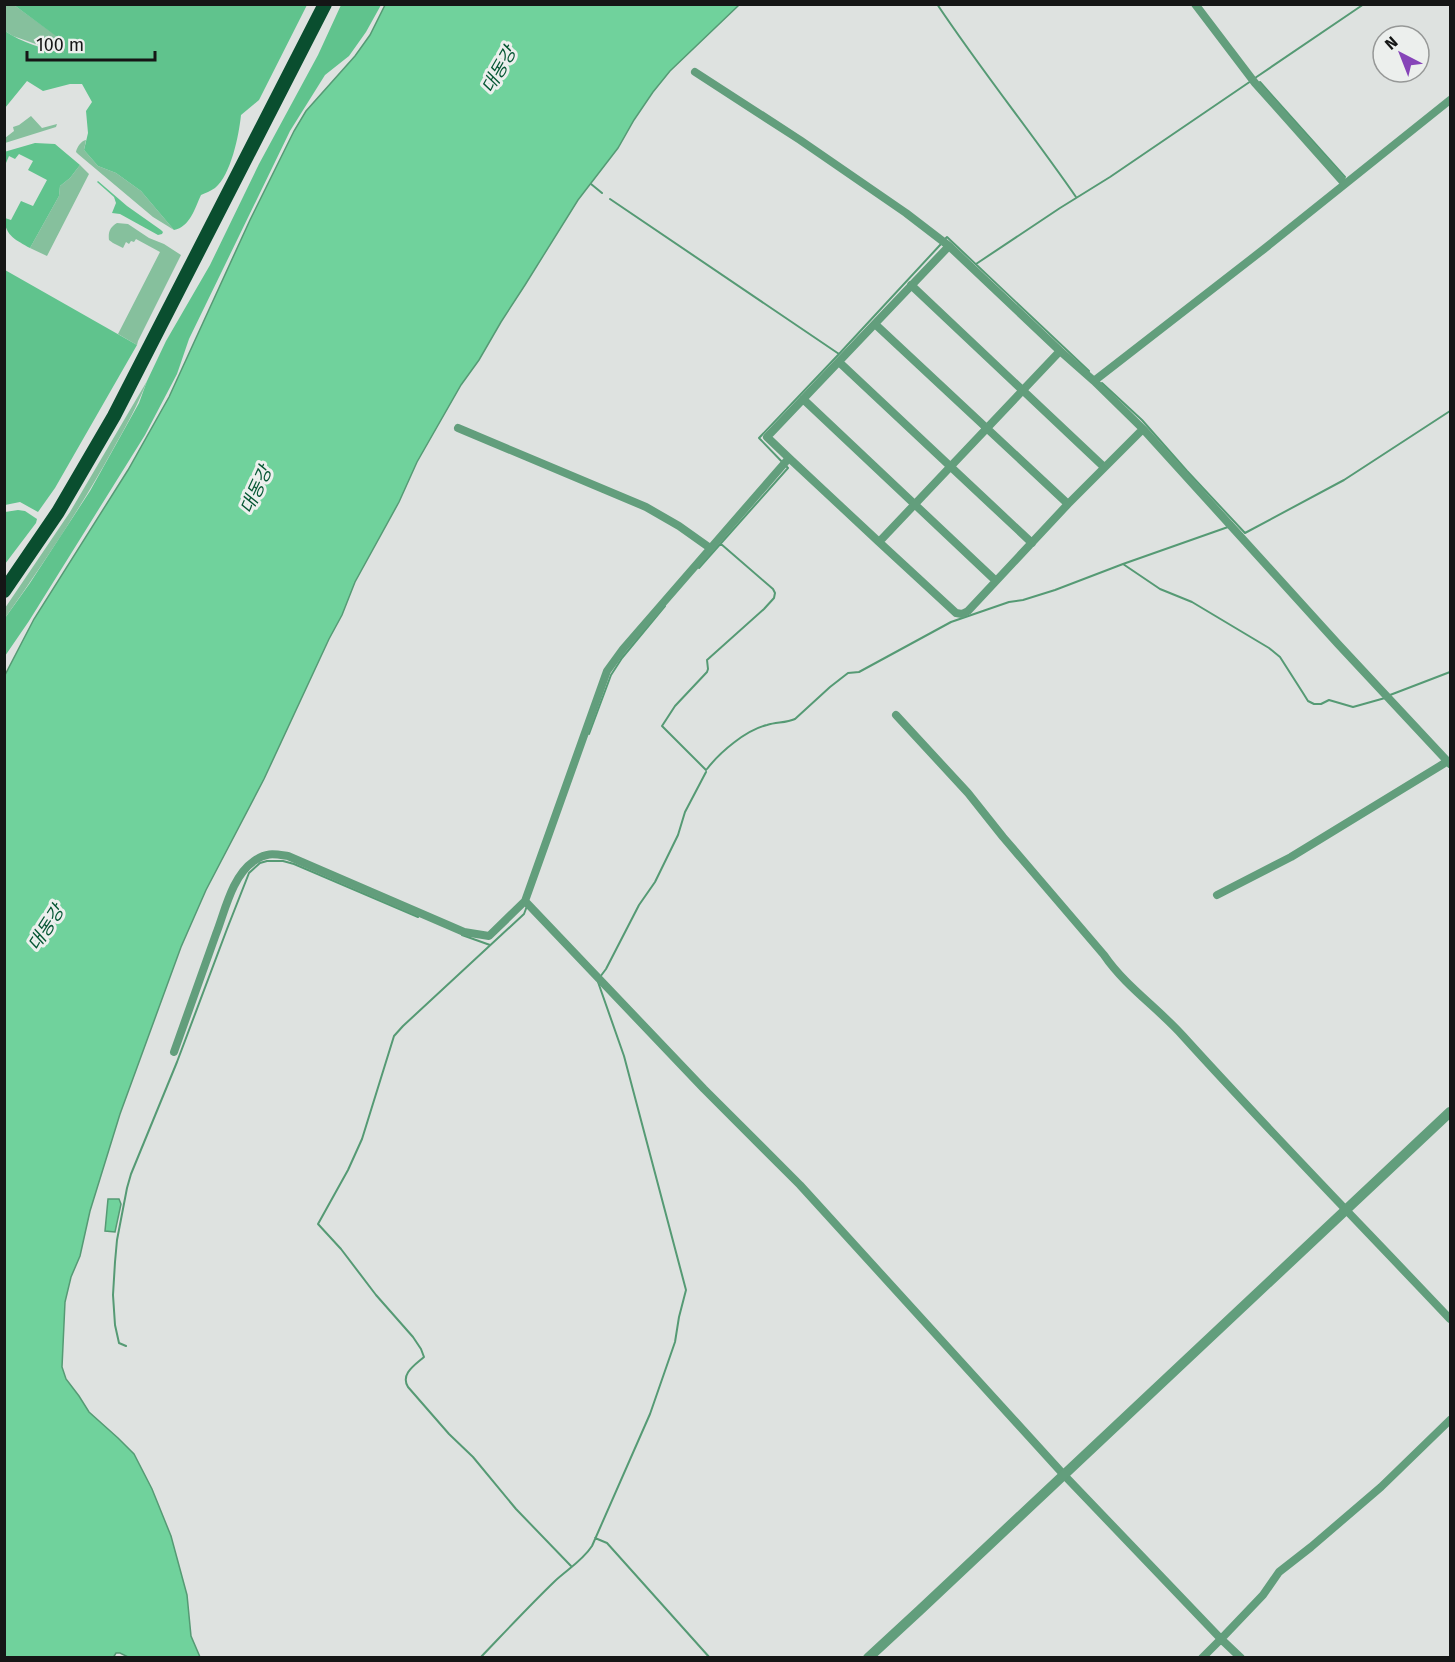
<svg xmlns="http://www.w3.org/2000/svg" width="1455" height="1662" font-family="'Fira Sans','Noto Sans KR',sans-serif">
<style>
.green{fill:#86c09d}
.forest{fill:#60c38d}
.water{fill:#70d29c;stroke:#559a74;stroke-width:1.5}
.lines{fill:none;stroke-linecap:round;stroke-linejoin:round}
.stream{stroke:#559a74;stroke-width:2}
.minor{stroke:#629e7c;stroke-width:8}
.tertiary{stroke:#629e7c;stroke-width:10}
.trunk{stroke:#0a4e2f;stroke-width:14}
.labels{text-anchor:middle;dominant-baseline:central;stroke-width:6;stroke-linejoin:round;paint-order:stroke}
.water-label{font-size:18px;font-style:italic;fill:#055633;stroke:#ecefed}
</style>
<rect width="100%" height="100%" fill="#dee2e0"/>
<!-- green -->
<path class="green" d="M5 5H14L65 42 64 54 13 36 5 31Z
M31 116 42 128 57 124 56 127 5 143V138L14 131 13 127 19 125Z
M86 140 84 150 98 166 116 173 141 191 174 230 153 217 78 154 76 152C77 147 81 141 86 140Z
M80 165 89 174 47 256 30 248 59 196 60 186 70 178Z
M117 223 128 224 149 238 164 244 181 255 138 341 137 345 118 334 160 252 136 239 134 242 131 241 129 244 126 242 123 248 113 243 109 240C108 232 110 227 117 223Z
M147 381C138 405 125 428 112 451 80 509 43 564 5 618V608L70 512Z"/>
<!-- forest -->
<path class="forest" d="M14 5H307L259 100 241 115C239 135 231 175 215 188 211 191 205 193 201 195 195 208 190 227 174 230L141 191 116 173 98 166 84 150 88 133 86 111 92 102 82 84H70L43 91 27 81 5 108V31C21 42 45 50 64 53V42Z
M341 5H381L366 32 349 56 325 75 290 131 189 339 177 374 145 435 29 621 5 656V618L30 583 90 491 139 403 147 381 166 341 210 265 259 164 318 55Z
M35 143 55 144 80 165 70 178 60 186 59 196 30 248C16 240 4 235 5 218L11 220 21 201 33 206 47 180 28 170 33 161 19 154 15 159 9 156 6 163 5 162 4 152Z
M98 181 127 206 161 230 163 232 162 234 158 235 120 214 112 213 116 203 114 197 97 182Z
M5 270 137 345 55 488 38 512 20 502 5 505Z
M18 510 25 511 37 519 36 523 5 564V512Z"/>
<!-- water -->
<path class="water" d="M385 5H739L670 71 653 92 634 120 618 148 578 200 525 285 501 322 479 360 461 385 417 462 399 502 355 582 342 615 329 639 264 779 206 890 181 947 120 1114 90 1211 80 1256 71 1277 65 1302 62 1367 66 1379 79 1396 89 1412 118 1438 134 1454 152 1489 171 1536 187 1595 191 1636 200 1657H128L120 1653H116L113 1658 5 1657V675L34 619 128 470 169 397 250 220 294 131 306 111 355 56 370 35Z
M108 1199H119L121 1204 115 1232 105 1231Z"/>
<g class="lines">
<!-- stream -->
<path class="stream" d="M937 4C981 70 1031 132 1076 197
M1255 78 1364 4
M1260 82 1345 177
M591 184 602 193
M610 199 839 354 941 244
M945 239 947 237 1089 371
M976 264 1060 208 1110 177 1251 81
M1102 383 1142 420 1187 471 1245 533 1344 480 1450 411
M1123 564 1228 527
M699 568 788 468 759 438 839 354
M1390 695 1450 672
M589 734 611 675 622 658 665 606
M707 769C720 752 746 730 767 725 777 722 786 723 795 719L830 687 848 673 859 672 951 622 1009 602 1023 600 1055 590 1123 564 1160 589 1192 602 1269 648 1280 657 1303 693 1308 701 1314 704H1321L1329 700 1353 707 1385 698
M706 770 662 726 675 706 707 672 708 669 707 660 764 609 774 598 775 593 773 589 721 544
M527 906 524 914 403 1026 394 1036 362 1139 348 1170 318 1224 341 1249 376 1295 413 1337 421 1349 424 1357C415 1365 400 1374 408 1387L449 1434 473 1457 516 1509 571 1566
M462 935 490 945
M600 977 606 969 639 905 655 882 678 835 685 812 706 772
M126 1346 119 1343 115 1325 113 1295 115 1262 117 1240 127 1188 131 1174 177 1062 227 929 249 873 260 863 267 861H283L294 864 418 917
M595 1538 607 1543 710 1658
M480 1658C505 1632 529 1606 555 1581 567 1570 583 1560 592 1546L650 1414 675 1342 679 1317 686 1290 624 1056 598 982"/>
<!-- minor -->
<path class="minor" d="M1195 4 1255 83 1345 184
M695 72 800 140 906 213 949 246 1060 351 1094 381 1143 429 1338 644 1450 764
M911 285 1104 467
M875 324 1068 504
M839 362 1032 543
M1094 381 1264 249 1450 100
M803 399 996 581
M458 428 646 507 679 526 710 548
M789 458 879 542 1060 351
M879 542 956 613 962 614 968 611 1068 504 1143 429
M896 715 968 793 1003 837 1104 955C1125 986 1158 1008 1183 1036 1270 1132 1361 1225 1450 1319
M1217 895 1291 857 1448 761
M525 901 704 1089 800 1185 1064 1475 1221 1639 1202 1658
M174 1052C188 1013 202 973 216 934 225 911 232 876 254 861 267 852 274 854 288 856L464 932 489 936 525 901 607 671 623 649 789 458 767 437 949 246
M1241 1658 1221 1639 1263 1595 1279 1572 1311 1547 1381 1487 1450 1420"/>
<!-- tertiary -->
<path class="tertiary" d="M868 1658 920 1610 1450 1112"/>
<!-- trunk -->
<path class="trunk" d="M4 591 58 512 114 416 325 4"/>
</g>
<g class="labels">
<!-- water labels -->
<g class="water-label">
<text transform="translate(499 70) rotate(-60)">대동강</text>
<text transform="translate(256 490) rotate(-65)">대동강</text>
<text transform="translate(46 928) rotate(-57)">대동강</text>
</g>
</g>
<!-- border -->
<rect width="1455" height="1662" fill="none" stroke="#151616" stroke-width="12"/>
<!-- north arrow -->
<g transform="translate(1401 54) rotate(318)"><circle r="28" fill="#ecefed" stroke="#969897" stroke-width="1.5"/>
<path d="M0-4.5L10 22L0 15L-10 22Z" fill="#8644b8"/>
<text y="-9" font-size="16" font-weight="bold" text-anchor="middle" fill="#151616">N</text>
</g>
<!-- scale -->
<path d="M27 51v9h128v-9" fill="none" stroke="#151616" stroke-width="3"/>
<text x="36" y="51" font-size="18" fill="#151616" stroke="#ecefed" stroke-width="4.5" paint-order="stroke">100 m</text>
</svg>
